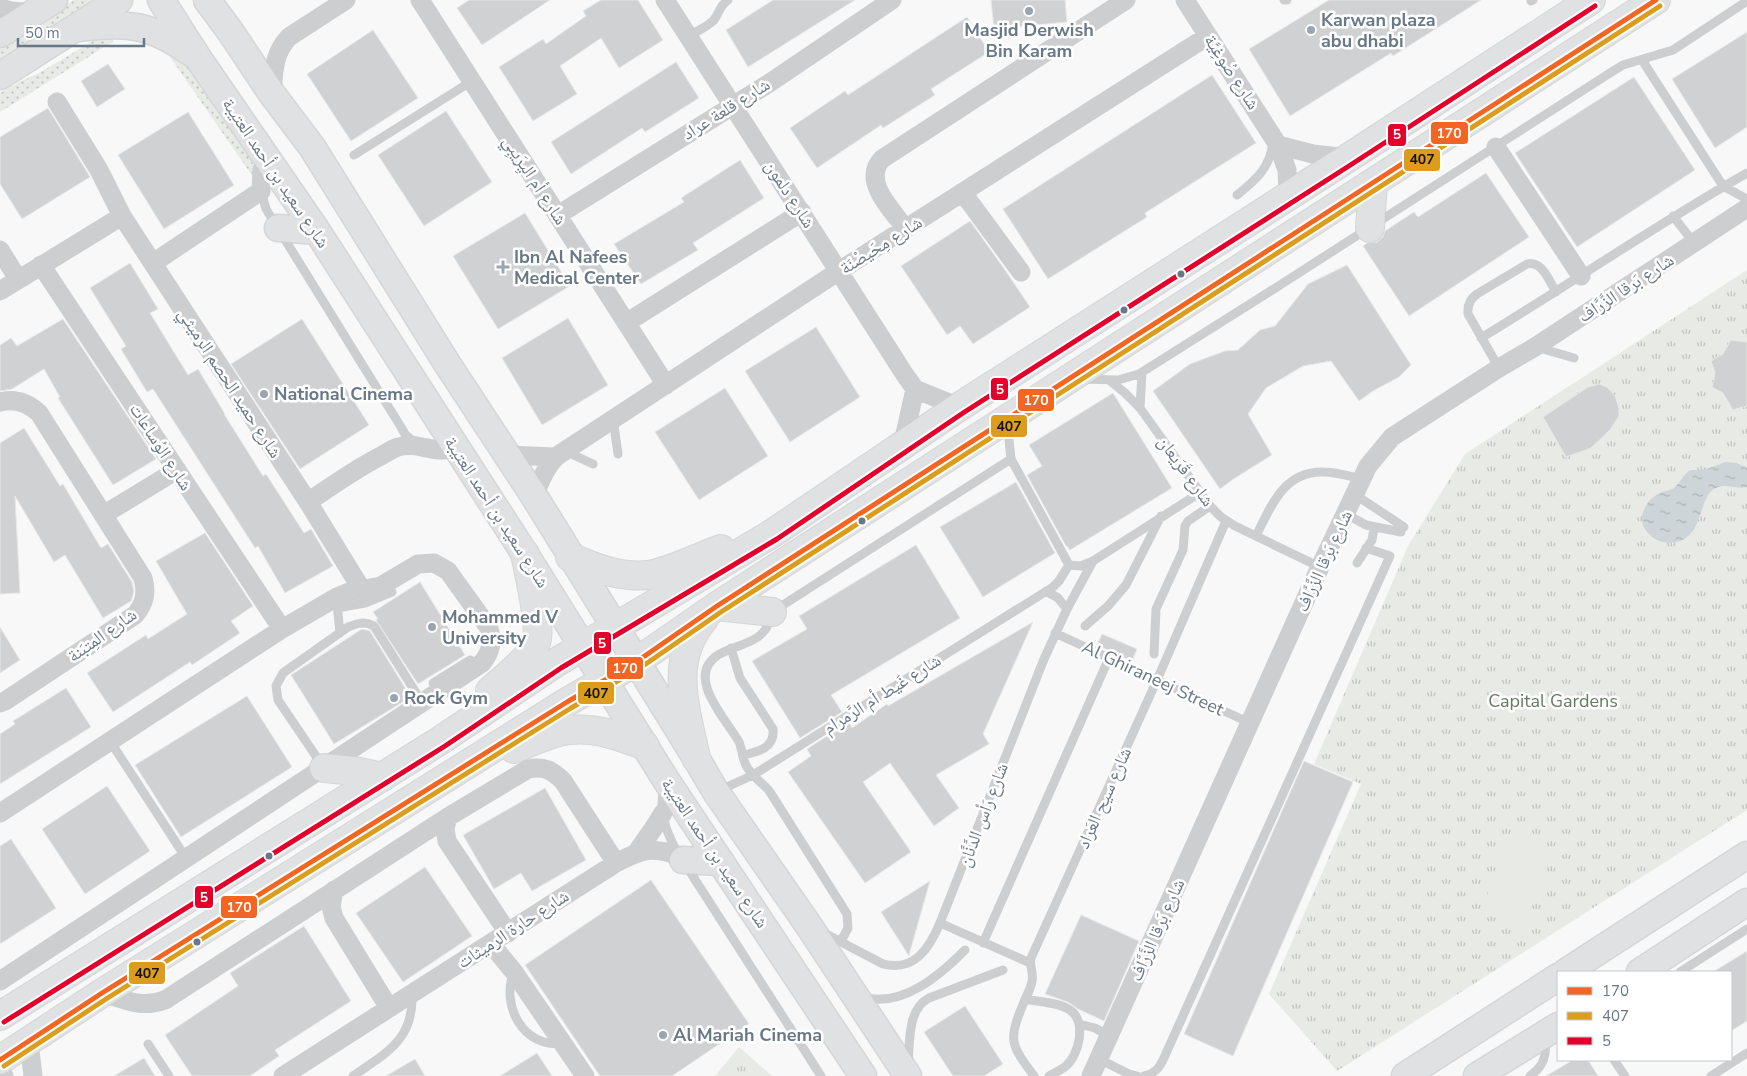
<svg xmlns="http://www.w3.org/2000/svg" width="1747" height="1076" font-family="'Nunito Sans','Noto Naskh Arabic',sans-serif">
<style>
.grass{fill:url(#grass-dots)}
.park{fill:url(#park-tufts)}
.garden{fill:#e7eae5}
.water{fill:url(#water-ripples)}
.building{fill:#cfd1d2;stroke:#e8e8e8}
.lines{fill:none;stroke-linecap:round;stroke-linejoin:round}
.secondary-casing{stroke:#d5d6d7;stroke-width:29}
.primary-casing{stroke:#d5d6d6;stroke-width:30}
.service{stroke:#cdcecf;stroke-width:9}
.minor{stroke:#cdcecf;stroke-width:19}
.secondary{stroke:#e0e1e2;stroke-width:26}
.primary{stroke:#e0e1e2;stroke-width:28}
.bus-1-casing{stroke:#fff;stroke-width:9}
.bus-2-casing{stroke:#fff;stroke-width:9}
.bus-3-casing{stroke:#fff;stroke-width:9}
.bus-1{stroke:#f26522;stroke-width:5}
.bus-2{stroke:#db9d1b;stroke-width:5}
.bus-3{stroke:#e4002b;stroke-width:5}
.poi-dot{fill:#9ba5af;stroke:#fff;stroke-width:2}
.bus-dot{fill:#697887;stroke:#fff;stroke-width:2}
.labels{text-anchor:middle;dominant-baseline:central;stroke-width:5;stroke-linejoin:round;paint-order:stroke}
.poi-label{font-size:18px;font-weight:bold;fill:#697887;stroke:#fff;text-anchor:start}
.street-label{font-size:18px;fill:#697887;stroke:#fff}
.park-label{font-size:18px;fill:#667a64;stroke:#fff}
.line-badge{stroke:#fff;stroke-width:2}
.badge-label{font-size:14px;text-anchor:middle;font-weight:bold;fill:#fff}
.pale-badge-label{font-size:14px;text-anchor:middle;font-weight:bold;fill:#111}
</style>
<defs>
<pattern id="grass-dots" width="8" height="8" patternUnits="userSpaceOnUse" patternTransform="scale(1.25)"><rect width="8" height="8" fill="#e7eae5"/><path d="M2 2h.1M6 6h.1" fill="none" stroke="#bfc2bf" stroke-width="1.8" stroke-linecap="round"/></pattern>
<pattern id="park-tufts" width="24" height="20" patternUnits="userSpaceOnUse" patternTransform="scale(1.25)"><rect width="24" height="20" fill="#e7eae5"/><path d="M3 7l-1-3M5 7V3M7 7l1-3M15 17l-1-3M17 17v-4M19 17l1-3" fill="none" stroke="#bfc2bf"/></pattern>
<pattern id="water-ripples" width="26" height="14" patternUnits="userSpaceOnUse" patternTransform="scale(1.25)"><rect width="26" height="14" fill="#ced5d8"/><path d="M2 4q2-2 4 0t4 0M15 11q2-2 4 0t4 0" fill="none" stroke="#abb2b5"/></pattern>
</defs>
<rect width="100%" height="100%" fill="#f8f8f8"/>
<!-- grass -->
<path class="grass" d="M74 0H93L0 60V45Z
M108 32 114 41 0 112V93L21 81 39 73Z
M157 38 185 60 248 148 253 163V177Z"/>
<!-- park -->
<path class="park" d="M1747 270V810L1337 1071 1269 994 1361 784 1314 764 1408 546 1465 454Z
M739 1047 772 1076H715Z"/>
<!-- garden -->
<path class="garden" d="M1508 836 1552 851 1525 926 1482 910Z"/>
<!-- water -->
<path class="water" d="M1725 462 1737 463 1747 468V487C1736 490 1724 482 1714 489 1699 497 1703 537 1676 542 1665 544 1655 541 1648 533 1635 520 1645 500 1660 493 1665 491 1669 491 1674 488 1680 483 1683 475 1689 471 1693 469 1696 471 1700 470 1709 469 1717 465 1725 462Z"/>
<!-- building -->
<path class="building" d="M469 0H550L482 45 457 8Z
M601 0H638L663 40 619 68 601 38 560 66 577 94 533 121 499 67 543 39 546 44 586 16 583 11Z
M773 0H855L748 67 726 30Z
M991 0H1065L1067 22 994 29Z
M1329 0H1481L1393 56 1391 53 1290 116 1249 49Z
M967 17 989 52 931 89 935 95 883 128 881 125 817 168 790 128 845 91 848 95Z
M373 30 418 98 351 141 307 74Z
M1747 32V127L1715 148 1672 79Z
M676 62 699 98 645 132 642 128 571 174 551 142Z
M108 64 125 89 97 107 81 81Z
M1212 75 1256 143 1145 213 1147 217 1048 279 1003 209Z
M1634 77 1695 170 1577 247 1515 153Z
M48 108 90 177 22 219 0 184V137Z
M446 111 492 182 424 226 378 155Z
M188 112 234 185 164 229 118 155Z
M740 160 764 198 693 243 698 250 641 284 614 244 684 202 681 198Z
M1486 173 1529 237 1409 316 1363 246 1367 243 1377 242 1383 237 1385 231 1414 212 1418 217Z
M525 213 570 286 498 329 453 256Z
M970 221 1003 267 1030 307 973 344 960 326 947 335 901 266Z
M130 263 158 309 150 313 188 375 198 369 225 414H224L263 476 266 474 304 533 311 529 333 566 285 593 258 546 255 548 153 389 147 392 121 349 126 346 90 288Z
M1347 265 1411 365 1399 377 1373 391 1359 401 1331 361 1303 366 1266 388 1248 414 1272 455 1235 478 1220 489 1153 391 1190 364 1225 351 1238 350 1260 330 1275 326 1308 284Z
M568 318 608 385 542 425 502 358Z
M63 319 156 459 113 485 58 398 60 397 44 369 12 389 0 391V345L11 338 17 346Z
M302 319 369 425 300 469 231 364Z
M816 327 860 397 790 442 745 371Z
M1731 340 1747 342V406L1733 410 1723 393 1712 387 1715 373 1711 361 1723 354Z
M1599 384 1607 387 1615 396 1619 408V416L1610 430 1591 448 1566 457 1543 417 1588 387Z
M725 388 768 456 699 500 655 432Z
M1113 393 1172 488 1070 550 1067 546H1066L1027 475 1042 466 1029 445Z
M24 428 60 486 63 484 101 548 108 544 132 582 134 592 131 601 103 618 65 555 54 562 15 496 20 593 0 594V443Z
M1016 482 1055 553 983 597 940 527Z
M205 533 253 606 231 621 240 633 192 665 190 662 113 712 87 673 146 635 148 639 187 614 156 561Z
M916 545 960 618 831 695 842 712 800 738 752 661 807 629 799 616Z
M420 582 465 655 418 684 376 620 378 619 373 612Z
M1033 622 983 734 989 744 936 775 959 808 934 826 890 763 863 782 911 852 865 883 788 772 811 756 807 749 849 722 852 728 887 704 888 706Z
M0 627 20 660 0 673Z
M362 629 370 631 407 691 402 694 406 700 334 744 291 675Z
M1102 634 1137 649 1132 661 1097 645Z
M66 688 91 727 0 784V734L15 724 13 721Z
M247 696 292 767 181 837 135 765Z
M1304 761 1353 782 1233 1056 1184 1034Z
M107 786 150 851 85 894 42 829Z
M545 788 586 860 532 891 521 873 494 889 463 835Z
M11 839 56 908 0 944V846Z
M425 867 472 936 403 982 356 913Z
M651 880 749 1024 672 1076H600L525 965Z
M930 881 909 955V956L881 912Z
M1081 915 1139 941 1104 1021 1078 1009 1068 1002 1045 994Z
M304 926 351 1001 275 1050 279 1056 250 1076H192L165 1035 238 986 230 973Z
M1747 951V1021L1731 1031V972H1713Z
M965 1006 1003 1064 984 1076H953L924 1032Z
M537 1053 552 1076H500Z
M144 1058 155 1076H114Z
M415 1059 425 1076H386Z
M1573 1060H1588L1598 1076H1546Z"/>
<g class="lines">
<!-- secondary casing -->
<g class="secondary-casing">
<path id="secondary" d="M161 0 198 58 317 231 525 554 666 780 863 1076
M207 0 230 31 272 94 312 147 448 365 534 496 696 758 716 792 809 926 908 1076
M79 28C128 21 152 25 193 54
M0 34 54 0
M0 76 119 0
M278 228 317 231
M683 860 721 862
M1566 972 1747 855
M1640 972 1747 902
M1405 1076 1558 977
M1477 1076 1558 1026"/>
</g>
<!-- primary casing -->
<g class="primary-casing">
<path id="primary" d="M1370 228 1373 183
M570 557C595 568 621 578 648 575 669 572 701 556 721 549
M717 606 772 612
M490 691C503 679 530 659 536 643 542 627 529 574 525 554
M514 749C531 742 551 732 569 730 595 727 620 736 645 746
M696 758C686 710 668 660 704 619
M324 768 354 771 383 777
M0 1016 441 740 557 662 773 533 959 407 1348 158 1591 0
M0 1060 102 993 567 702 636 662 717 606 1656 0"/>
</g>
<!-- service -->
<path class="service" d="M1284 0H1287
M1531 1 1533 0
M689 36C697 31 707 27 714 20 720 12 719 6 728 0
M1642 60 1723 186 1747 199
M354 155 472 81
M261 191 266 209 401 427 405 434 415 443
M1237 195C1256 180 1271 167 1273 141
M1673 216 1694 243
M1481 338C1570 284 1656 225 1747 173
M1536 347 1574 358
M1499 368 1468 314C1467 305 1470 299 1477 294L1527 264C1542 260 1549 281 1556 292
M1081 379 1118 380 1139 374 1277 287 1610 73 1623 65 1673 50 1747 1
M1109 380 1125 393 1140 408 1210 506 1221 517 1235 526 1320 567
M1140 408 1142 372
M613 419 618 454
M1012 424 1009 440 1011 459 1069 565 1081 566 1093 561 1201 492
M565 451 593 464
M1354 494 1404 527
M1346 514 1366 525 1401 532
M1256 536C1271 506 1284 471 1323 472 1336 472 1349 476 1362 479
M1357 563 1372 540 1374 528
M1046 591 1058 598 1067 609
M337 604 340 633
M337 608 365 603 392 592
M1085 626 1108 606 1126 585 1161 516
M1055 633 1250 723
M731 648 740 678 773 729C775 748 758 752 743 755
M1154 654 1156 609 1183 550 1185 526 1188 521 1210 506
M433 683 470 660
M110 741 186 858
M322 765 278 700 276 686 283 673 348 627C358 623 364 621 374 626L423 704
M664 787C658 811 666 833 678 853
M718 791 753 775 1053 587 1059 581 1069 565
M685 864 821 1076
M940 923 1030 963
M822 932 883 964C914 972 929 949 940 923L1044 659 1067 609 1093 561
M841 941 848 928 847 914 770 792C764 784 755 779 749 770 742 762 743 751 739 742 727 720 684 677 718 655 732 646 755 644 765 630 769 625 770 618 772 612L1011 459
M983 943 1109 658
M514 972C500 1005 524 1049 562 1043
M1680 972 1747 929
M863 997C902 1008 939 976 965 950
M1025 999C1038 1002 1059 1002 1070 1010 1087 1022 1079 1055 1066 1066 1061 1070 1054 1073 1049 1076
M1079 1024 1095 1028 1109 1036
M148 1044 169 1076
M1099 1059 1129 1074 1137 1076
M1614 1060 1625 1076
M908 1064C910 1043 907 1009 929 998L1003 970
M353 1076C386 1053 414 1040 412 994
M1034 1076C1010 1044 1008 1040 1024 1002 1027 995 1031 988 1032 981 1034 973 1029 966 1031 958L1157 680 1226 521
M1144 1076C1154 1074 1159 1069 1163 1060L1390 556 1366 548
M1530 1076C1543 1067 1548 1054 1544 1040
M1711 1076 1747 1053"/>
<!-- minor -->
<path class="minor" d="M420 0 666 385
M665 0 905 375 915 389 959 407
M1185 0 1278 145 1287 170 1288 196
M0 8 11 11 32 13
M272 94C274 71 273 54 289 37L346 0
M57 102 99 170 122 216 308 502 362 590
M1278 145 1313 154 1348 158
M1496 147 1581 276
M963 193 1021 272
M558 215 771 82 892 0
M906 229C893 211 861 181 882 159L1126 0
M0 250 18 279
M153 263 261 191 262 170 267 158
M41 265 282 629
M0 291 122 216
M626 323 802 212
M0 402C15 398 28 403 39 413L143 578C147 593 145 603 135 615L5 701 0 703
M903 443 915 389
M507 455 555 457
M534 496C540 482 547 463 560 454L839 271 1208 36
M308 502C332 486 355 469 381 456 386 453 392 449 398 447 418 441 433 455 456 448
M103 515 177 470
M0 813 282 629 337 597 349 592 381 586 418 564 434 563 448 571 489 628C493 642 491 652 482 663L0 981
M448 817 445 829 447 841 508 933
M637 852 655 826 663 813
M334 890 331 907 334 918 389 1008
M491 944 514 972 585 1076
M102 993C125 999 140 1009 165 1000L448 817 528 769C544 766 552 770 563 781L616 863
M29 1042 33 1076
M0 1074 4 1076
M283 1076 616 863C642 849 651 846 680 856
M1091 1076 1320 567 1368 466 1392 437 1499 368 1535 347 1747 208"/>
<!-- secondary -->
<use href="#secondary" class="secondary"/>
<!-- primary -->
<use href="#primary" class="primary"/>
<!-- bus-1 casing -->
<g class="bus-1-casing">
<path id="bus-1" d="M0 1060 102 993 567 702 636 662 717 606 1656 0"/>
</g>
<!-- bus-2 casing -->
<g class="bus-2-casing">
<path id="bus-2" d="M4 1066 106 999 571 708 640 668 721 612 1660 6"/>
</g>
<!-- bus-3 casing -->
<g class="bus-3-casing">
<path id="bus-3" d="M4 1022 445 746 561 668 777 539 963 413 1352 164 1595 6"/>
</g>
<!-- bus-1 -->
<use href="#bus-1" class="bus-1"/>
<!-- bus-2 -->
<use href="#bus-2" class="bus-2"/>
<!-- bus-3 -->
<use href="#bus-3" class="bus-3"/>
</g>
<!-- markers -->
<g class="poi-dot">
<circle cx="1029" cy="11" r="5"/>
<circle cx="1311" cy="30" r="5"/>
<path d="M500.5 259.5h5v5h5v5h-5v5h-5v-5h-5v-5h5z"/>
<circle cx="264" cy="394" r="5"/>
<circle cx="432" cy="627" r="5"/>
<circle cx="394" cy="698" r="5"/>
<circle cx="663" cy="1035" r="5"/>
</g>
<g class="bus-dot">
<circle cx="1181" cy="274" r="4.5"/>
<circle cx="1124" cy="310" r="4.5"/>
<circle cx="862" cy="521" r="4.5"/>
<circle cx="269" cy="856" r="4.5"/>
<circle cx="197" cy="942" r="4.5"/>
</g>
<g class="labels">
<!-- poi labels -->
<g class="poi-label">
<text x="1321" y="20">Karwan plaza<tspan x="1321" dy="21">abu dhabi</tspan></text>
<text x="1029" y="30" text-anchor="middle">Masjid Derwish<tspan x="1029" dy="21">Bin Karam</tspan></text>
<text x="514" y="257">Ibn Al Nafees<tspan x="514" dy="21">Medical Center</tspan></text>
<text x="274" y="394">National Cinema</text>
<text x="442" y="617">Mohammed V<tspan x="442" dy="21">University</tspan></text>
<text x="404" y="698">Rock Gym</text>
<text x="673" y="1035">Al Mariah Cinema</text>
</g>
<!-- street labels -->
<g class="street-label">
<text transform="translate(1232 72) rotate(57)">شارع صُوغِيَّة</text>
<text transform="translate(726 109) rotate(-32)">شارع قلعة عراد</text>
<text transform="translate(276 173) rotate(56)">شارع سعيد بن أحمد العتيبة</text>
<text transform="translate(535 180) rotate(57)">شارع أم اليِرَيبِي</text>
<text transform="translate(790 194) rotate(57)">شارع دلمون</text>
<text transform="translate(881 245) rotate(-32)">شارع مِحَيصْنَة</text>
<text transform="translate(1626 288) rotate(-33)">شارع بَرقا الزَّرَّاف</text>
<text transform="translate(230 383) rotate(57)">شارع حميد الحصم الرميثي</text>
<text transform="translate(161 447) rotate(57)">شارع الوُساعات</text>
<text transform="translate(1186 471) rotate(54)">شارع قَرَيعان</text>
<text transform="translate(497 512) rotate(57)">شارع سعيد بن أحمد العتيبة</text>
<text transform="translate(1324 561) rotate(-65)">شارع بَرقا الزَّرَّاف</text>
<text transform="translate(102 635) rotate(-35)">شارع المِتبَنة</text>
<text transform="translate(1153 678) rotate(25)">Al Ghiraneej Street</text>
<text transform="translate(882 694) rotate(-32)">شارع غَيط أم الرَّمرام</text>
<text transform="translate(1104 798) rotate(-66)">شارع سيح العَراد</text>
<text transform="translate(983 815) rotate(-69)">شارع رَأس الدَّنَّان</text>
<text transform="translate(715 853) rotate(56)">شارع سعيد بن أحمد العتيبة</text>
<text transform="translate(513 929) rotate(-33)">شارع حارة الرميثات</text>
<text transform="translate(1157 930) rotate(-66)">شارع بَرقا الزَّرَّاف</text>
</g>
<!-- park labels -->
<g class="park-label">
<text x="1553" y="701">Capital Gardens</text>
</g>
</g>
<g class="line-badge">
<rect x="1430" y="121" width="39" height="24" rx="5" fill="#f26522"/>
<rect x="1387" y="123" width="20" height="24" rx="5" fill="#e4002b"/>
<rect x="1403" y="148" width="38" height="24" rx="5" fill="#db9d1b"/>
<rect x="990" y="377" width="19" height="24" rx="5" fill="#e4002b"/>
<rect x="1017" y="388" width="38" height="24" rx="5" fill="#f26522"/>
<rect x="990" y="414" width="38" height="24" rx="5" fill="#db9d1b"/>
<rect x="593" y="631" width="19" height="24" rx="5" fill="#e4002b"/>
<rect x="606" y="656" width="38" height="24" rx="5" fill="#f26522"/>
<rect x="577" y="681" width="38" height="24" rx="5" fill="#db9d1b"/>
<rect x="194" y="885" width="20" height="24" rx="5" fill="#e4002b"/>
<rect x="220" y="895" width="38" height="24" rx="5" fill="#f26522"/>
<rect x="128" y="961" width="38" height="24" rx="5" fill="#db9d1b"/>
</g>
<g class="badge-label">
<text x="1449" y="138">170</text>
<text x="1397" y="139">5</text>
<text x="1000" y="394">5</text>
<text x="1036" y="405">170</text>
<text x="602" y="648">5</text>
<text x="625" y="673">170</text>
<text x="204" y="902">5</text>
<text x="239" y="912">170</text>
</g>
<g class="pale-badge-label">
<text x="1422" y="164">407</text>
<text x="1009" y="431">407</text>
<text x="596" y="698">407</text>
<text x="147" y="978">407</text>
</g>
<!-- legend -->
<rect x="1557" y="971" width="175" height="90" fill="#ffffff" stroke="#c3c9cf"/>
<rect x="1567" y="987" width="25" height="8" fill="#f26522" stroke="#c3c9cf"/>
<text x="1602" y="996" font-size="15" fill="#697887">170</text>
<rect x="1567" y="1012" width="25" height="8" fill="#db9d1b" stroke="#c3c9cf"/>
<text x="1602" y="1021" font-size="15" fill="#697887">407</text>
<rect x="1567" y="1037" width="25" height="8" fill="#e4002b" stroke="#c3c9cf"/>
<text x="1602" y="1046" font-size="15" fill="#697887">5</text>
<!-- scale -->
<path d="M18 38v8h126v-8" fill="none" stroke="#697887" stroke-width="2.5"/>
<text x="25" y="38" font-size="15" fill="#697887" stroke="#ffffff" stroke-width="4" paint-order="stroke">50 m</text>
</svg>
